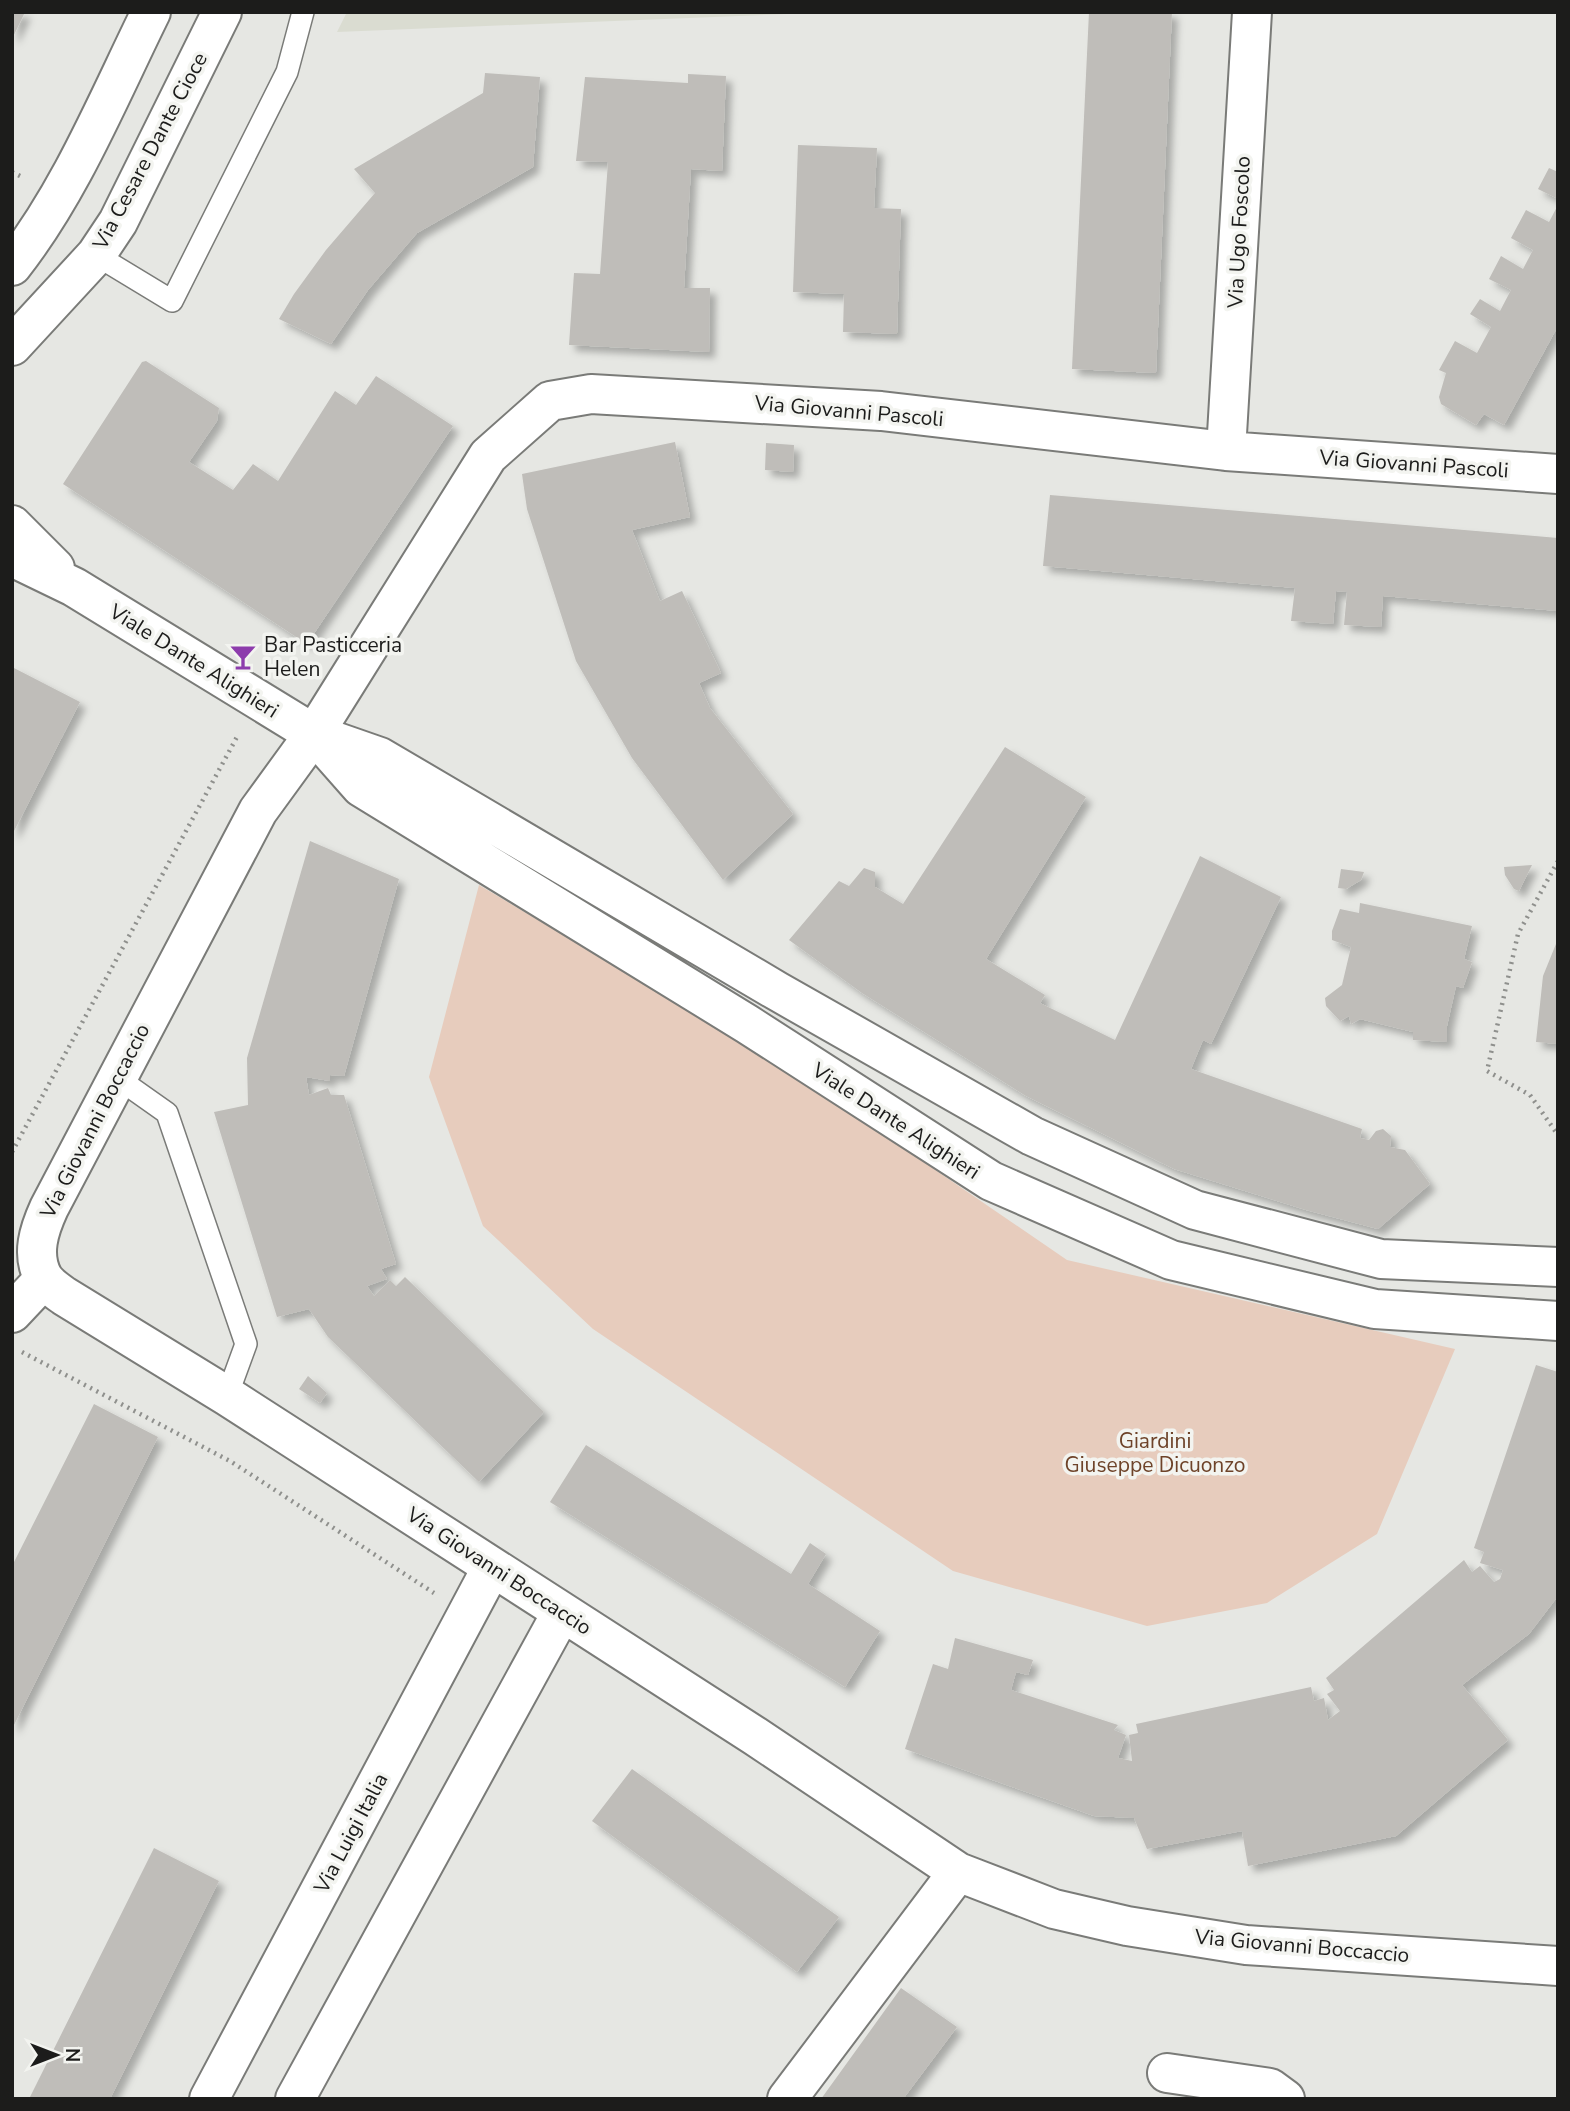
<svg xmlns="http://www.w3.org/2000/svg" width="1570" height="2111" font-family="'Nunito Sans',sans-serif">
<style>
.built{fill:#dadcd1}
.green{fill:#e7ccbd}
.building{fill:#bfbdb9;filter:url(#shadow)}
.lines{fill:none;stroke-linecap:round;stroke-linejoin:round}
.service-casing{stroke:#7a7b78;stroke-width:24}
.minor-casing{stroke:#7a7b78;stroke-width:42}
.tertiary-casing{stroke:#7a7b78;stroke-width:42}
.path{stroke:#8f908d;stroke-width:4.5;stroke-dasharray:2 5;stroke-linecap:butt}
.service{stroke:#fff;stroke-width:21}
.minor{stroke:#fff;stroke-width:38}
.tertiary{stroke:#fff;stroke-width:38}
.labels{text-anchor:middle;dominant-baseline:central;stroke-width:7;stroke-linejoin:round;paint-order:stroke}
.street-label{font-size:21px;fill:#1c1c1b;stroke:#f3f4f0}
.poi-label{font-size:21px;fill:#1c1c1b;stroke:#f3f4f0;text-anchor:start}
.park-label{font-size:21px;fill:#6e4329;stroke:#f3f4f0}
</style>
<defs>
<filter id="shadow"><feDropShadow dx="6" dy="6" stdDeviation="3.5" flood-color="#0004"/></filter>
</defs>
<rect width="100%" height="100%" fill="#e6e7e3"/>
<!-- built -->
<path class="built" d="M347 12H839L337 32Z"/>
<!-- green -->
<path class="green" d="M479 885 776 1061 1067 1260 1455 1349 1377 1534 1267 1603 1147 1626 953 1571 593 1329 483 1226 429 1077Z"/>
<!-- building -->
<path class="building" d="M12 12H25L12 39Z
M1089 12H1172L1156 373 1072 369Z
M485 73 540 77 533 167 417 233 368 290 331 344 279 319 294 294 326 250 375 193 354 169 483 93Z
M688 74 726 76 722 171 691 169 684 288H710L709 352 569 345 574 273 600 274 608 162 576 161 585 77 688 83Z
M798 145 877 148 874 208 901 209 897 334 843 332 844 294 793 292Z
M1549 168 1558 172V199L1538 189Z
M1558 205V326L1504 425 1484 414 1476 425 1441 404 1439 397 1446 373 1439 370 1455 341 1477 353 1491 327 1470 314 1480 299 1500 311 1511 290 1489 279 1501 256 1523 269 1533 250 1511 238 1526 210 1549 222Z
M146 361 219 408 217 421 189 462 233 490 253 464 278 481 335 391 356 405 376 376 453 426 307 644 63 484 142 362Z
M675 442 690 517 632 530 660 601 682 591 721 673 699 683 710 708 793 814 723 880 632 758 576 661 527 509 522 474Z
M766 443 794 445 793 472 765 470Z
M1050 495 1558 538V611L1383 596 1381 627 1344 625 1347 592 1336 591 1333 624 1291 621 1295 588 1043 566Z
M12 667 80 702 12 835Z
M1005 747 1086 797 986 959 1045 995 1040 1003 1115 1040 1200 856 1281 897 1211 1044 1203 1040 1191 1069 1362 1129 1360 1138 1369 1140 1376 1131 1383 1129 1391 1136 1390 1147 1405 1150 1430 1184 1378 1229 1306 1210 1174 1169 1026 1096 862 993 789 940 839 881 849 886 864 868 875 872V887L903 904Z
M310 841 399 879 344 1076 330 1075V1081L306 1077 309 1095 328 1088 331 1095H344L396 1264 381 1269 387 1279 367 1286 374 1296 390 1280 396 1286 405 1277 544 1412 479 1482 328 1337 309 1309 277 1317 214 1112 248 1105 247 1058Z
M1532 865 1519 891 1514 889 1505 875 1504 867Z
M1341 869 1364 872 1361 880 1346 889 1338 888Z
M1360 903 1472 926 1464 959 1472 962 1463 988 1456 986 1447 1026V1042L1413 1040V1032L1360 1019 1351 1024 1349 1016 1340 1021 1326 1006 1325 998 1342 985 1351 947 1332 940V931L1340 909 1359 913Z
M1558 939V1044L1536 1042 1543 976Z
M1536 1365 1558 1372V1596L1529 1634 1462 1685 1508 1740 1396 1836 1248 1866 1242 1831 1147 1849 1134 1818 1094 1816 905 1749 933 1664 948 1669 955 1638 1033 1660 1028 1675 1016 1672 1011 1690 1118 1725 1114 1730 1126 1735 1118 1758 1132 1761 1129 1735 1138 1733 1136 1724 1311 1687 1314 1701 1324 1698 1328 1720 1340 1711 1327 1694 1334 1690 1326 1678 1464 1560 1472 1572 1480 1566 1494 1582 1500 1579 1503 1570 1480 1563 1484 1552 1474 1548Z
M308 1376 327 1393 320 1403 299 1389Z
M94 1404 158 1437 12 1729V1566Z
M586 1445 791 1574 810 1543 826 1554 808 1584 880 1631 845 1687 550 1502Z
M632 1769 839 1917 797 1972 592 1821Z
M154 1848 219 1881 110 2099H29Z
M901 1988 957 2027 903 2099H821Z"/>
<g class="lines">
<!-- service casing -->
<g class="service-casing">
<path id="service" d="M96 255 172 301 287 72 303 12
M116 1077 167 1113 246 1344 227 1396"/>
</g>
<!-- minor casing -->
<g class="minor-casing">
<path id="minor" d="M1226 451 1252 12
M1558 474 1226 451 881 411 591 394 550 401 488 456 314 734 258 811 49 1208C39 1230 31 1254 43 1277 47 1284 57 1291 64 1296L227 1396 755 1736 958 1872 1054 1909 1127 1926 1246 1945 1558 1966
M12 1313 44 1279
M1167 2073 1270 2088 1285 2099
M209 2099 492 1567
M295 2099 562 1612
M787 2099 958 1872"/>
</g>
<!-- tertiary casing -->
<g class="tertiary-casing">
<path id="tertiary" d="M12 266C71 191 109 97 151 12
M12 346 96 255 118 222 222 12
M12 525 55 568
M12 557 74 587 314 734 380 757 777 991 1032 1136 1195 1210 1381 1259 1558 1267
M316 736 361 787 747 1024 991 1181 1171 1260 1375 1309 1558 1321"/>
</g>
<!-- path -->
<path class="path" d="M12 172 24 178
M1558 861 1518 934 1487 1071 1530 1095 1558 1135
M12 1152 238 735
M22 1352 230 1461 434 1593"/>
<!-- service -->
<use href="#service" class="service"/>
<!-- minor -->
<use href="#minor" class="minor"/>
<!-- tertiary -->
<use href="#tertiary" class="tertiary"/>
</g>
<!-- icons -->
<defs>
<g id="bar-bare" transform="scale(2.1)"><path d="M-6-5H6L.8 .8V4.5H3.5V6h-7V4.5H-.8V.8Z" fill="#8d3cac" stroke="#f3f4f0" stroke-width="2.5" paint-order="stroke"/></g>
</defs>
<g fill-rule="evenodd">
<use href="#bar-bare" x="243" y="657"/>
</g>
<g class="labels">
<!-- street labels -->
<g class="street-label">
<text transform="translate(150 151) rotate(-62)">Via Cesare Dante Cioce</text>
<text transform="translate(1239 232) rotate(-87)">Via Ugo Foscolo</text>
<text transform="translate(849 411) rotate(5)">Via Giovanni Pascoli</text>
<text transform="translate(1414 464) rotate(4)">Via Giovanni Pascoli</text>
<text transform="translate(194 661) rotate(32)">Viale Dante Alighieri</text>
<text transform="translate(95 1121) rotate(-63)">Via Giovanni Boccaccio</text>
<text transform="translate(896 1121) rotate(33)">Viale Dante Alighieri</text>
<text transform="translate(499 1571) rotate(33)">Via Giovanni Boccaccio</text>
<text transform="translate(351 1833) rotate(-62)">Via Luigi Italia</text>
<text transform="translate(1302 1946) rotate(5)">Via Giovanni Boccaccio</text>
</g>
<!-- poi labels -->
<g class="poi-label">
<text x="264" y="645">Bar Pasticceria<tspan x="264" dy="24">Helen</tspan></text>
</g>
<!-- park labels -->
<g class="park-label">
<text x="1155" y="1441">Giardini<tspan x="1155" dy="24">Giuseppe Dicuonzo</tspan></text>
</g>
</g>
<!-- border -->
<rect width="1570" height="2111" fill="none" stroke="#1c1c1b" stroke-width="28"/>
<!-- north arrow -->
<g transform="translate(56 2055) rotate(90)" stroke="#f3f4f0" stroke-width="5" paint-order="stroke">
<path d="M0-5L12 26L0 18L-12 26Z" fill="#1c1c1b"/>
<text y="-10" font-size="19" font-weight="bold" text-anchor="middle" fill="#1c1c1b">N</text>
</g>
</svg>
